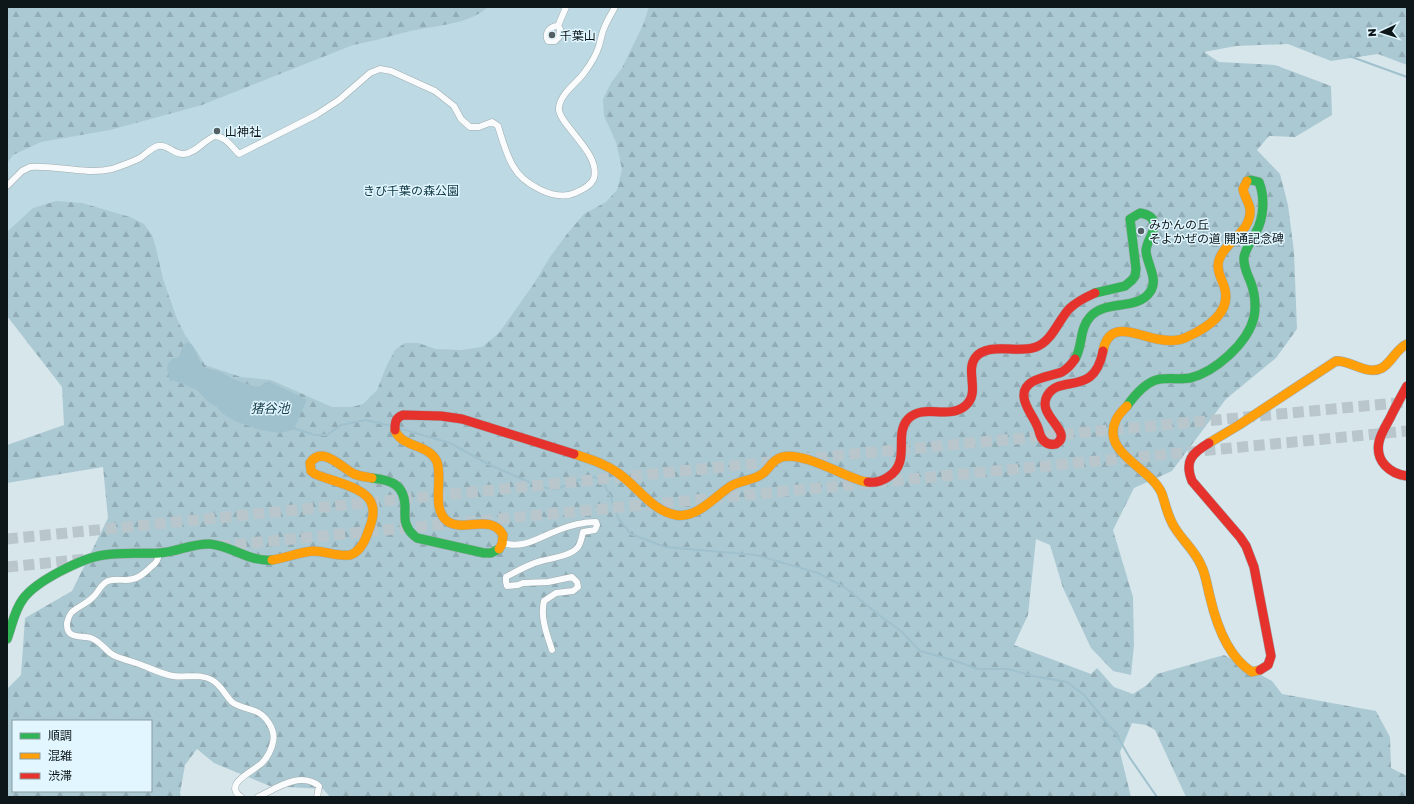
<svg xmlns="http://www.w3.org/2000/svg" width="1414" height="804" font-family="'Golos Text','Noto Sans JP',sans-serif">
<style>
.forest{fill:url(#forest-firs);fill-rule:evenodd}
.green{fill:#bddae4}
.water{fill:#9fc1cd}
.lines{fill:none;stroke-linecap:round;stroke-linejoin:round}
.stream{stroke:#9fc1cd;stroke-width:2}
.highway-tunnel{stroke:#b9c7cc;stroke-width:11;stroke-dasharray:11 5.5;stroke-linecap:butt}
.street-casing{stroke:#9fabae;stroke-width:7}
.fast-casing{stroke:#9fabae;stroke-width:10}
.slow-casing{stroke:#9fabae;stroke-width:10}
.jam-casing{stroke:#9fabae;stroke-width:10}
.street{stroke:#f9fbfc;stroke-width:6}
.fast{stroke:#30b455;stroke-width:9}
.slow{stroke:#ff9f0a;stroke-width:9}
.jam{stroke:#e5322d;stroke-width:9}
.poi-dot{fill:#545f63;stroke:#e1f6fe;stroke-width:1.5}
.labels{text-anchor:middle;dominant-baseline:central;stroke-width:3;stroke-linejoin:round;paint-order:stroke}
.poi-label{font-size:12px;fill:#0d171a;stroke:#e1f6fe;text-anchor:start}
.park-label{font-size:12px;fill:#0c3440;stroke:#e1f6fe}
.water-label{font-size:13px;font-style:italic;fill:#143b47;stroke:#e1f6fe}
</style>
<defs>
<pattern id="forest-firs" width="22" height="20" patternUnits="userSpaceOnUse"><rect width="22" height="20" fill="#abc9d3"/><path d="M5 1l3.5 6h-7zM16 11l3.5 6h-7z" fill="#92acb5"/></pattern>
</defs>
<rect width="100%" height="100%" fill="#d7e6eb"/>
<!-- forest -->
<path class="forest" d="M7 7H1407V65L1378 54 1331 61 1288 44 1236 46 1204 52 1219 62 1275 65 1331 86 1332 115 1295 137 1269 136 1257 150 1280 174 1288 205 1294 252 1297 329 1276 358 1226 399 1172 471 1134 488 1113 530 1133 597 1134 645 1131 675 1113 671 1091 648 1063 588 1050 545 1036 539 1028 615 1014 645 1091 674 1097 668 1114 687 1133 694 1147 685 1157 674 1224 655 1272 681 1282 694 1376 711 1390 737 1391 768 1407 776V797H1186L1155 730 1146 725 1132 723 1120 752 1131 797H330L323 789 270 786 214 763 197 749 185 765 180 793 181 797H7V689L21 675 25 618 72 591 108 518 103 467 7 483V445L64 425 62 387 7 316ZM13 721H151V791H13Z"/>
<!-- green -->
<path class="green" d="M488 7H649L643 25 622 68 611 83 603 99 604 116 616 142 622 169 617 190 606 202 584 214 567 234 550 257 533 285 499 333 482 347 462 350 436 349 418 343H405L395 350 387 365 377 390 363 404 352 407H332L271 380 241 377 205 365 196 350 185 335 177 319 163 279 156 248 152 235 144 224 130 217 82 203 56 201 33 208 7 232V163L13 155 41 142 110 130 202 105 353 45C371 42 389 36 407 32 433 25 467 26 488 7Z"/>
<!-- water -->
<path class="water" d="M187 342 192 345 203 367 221 372 233 379 256 387 261 386 265 382H270L306 399V402L295 427 297 430H293L280 433 260 430 237 422 223 414 217 407 208 402 197 390 173 380 170 381 167 369 168 363 172 359 179 357 183 346Z"/>
<g class="lines">
<!-- stream -->
<path class="stream" d="M1349 56 1407 77
M398 428 450 443 490 465 536 485 547 488 557 489 578 480 595 477 603 482 611 498 618 518 631 534 665 547 756 555 818 573 844 587 879 615 902 632 920 651 956 661 977 669H1008L1033 676 1067 682 1084 695 1116 734 1130 758 1157 797
M296 429 315 435H327L341 425 366 420 391 426"/>
<!-- highway-tunnel -->
<path class="highway-tunnel" d="M800 459 1407 402
M7 539 780 461
M219 546 1407 431
M7 567 87 559"/>
<!-- street casing -->
<g class="street-casing">
<path id="street" d="M558 26C550 26 544 33 548 41H555L559 37 560 29 558 26 566 7
M7 186 22 171 30 167C57 165 85 175 112 169 121 166 132 162 140 158 146 154 151 148 158 146 168 144 174 155 184 154 196 153 204 140 215 136 225 136 232 147 239 154L316 115 339 100 370 73 380 69 391 71 435 91 454 106 461 119 470 127H479L492 122 498 126C502 139 506 154 513 166 523 184 555 202 575 193 582 190 591 186 594 178 601 152 556 123 559 107 561 93 577 83 584 73 590 65 596 56 599 46 601 39 602 32 605 26 608 19 612 13 615 7
M503 543C524 549 538 538 556 531 568 526 583 522 596 522L597 525 595 530 583 532C582 536 581 543 578 547 571 556 552 558 541 561 529 564 517 571 506 577V582L507 586 518 585 523 583 548 582 572 577 577 582 578 587 573 591 556 593 544 601C540 617 547 635 552 650
M158 554C159 559 156 563 152 566 144 573 138 580 126 580 120 580 114 579 108 581 101 584 99 591 94 596 88 603 79 606 72 612 69 615 68 619 67 623 66 640 81 635 91 638 100 641 105 650 113 655 121 659 130 661 139 664 150 668 161 674 173 676 186 678 200 673 212 680 221 685 225 695 232 702 238 707 248 708 255 711 266 715 276 730 273 742 272 749 267 758 262 763 254 771 222 784 241 797
M258 797C277 788 300 771 319 786L317 797"/>
</g>
<!-- fast casing -->
<g class="fast-casing">
<path id="fast" d="M1075 359C1083 346 1079 329 1090 317 1106 299 1137 311 1150 292 1159 279 1147 265 1146 251 1146 241 1156 232 1154 223 1153 216 1146 214 1140 213L1130 219 1136 269 1135 276 1132 280 1125 286 1095 293
M1127 406C1134 396 1144 384 1156 380 1167 377 1179 380 1190 378 1215 372 1248 343 1254 317 1256 306 1255 294 1251 283 1248 275 1243 267 1244 257 1246 248 1252 240 1256 232 1264 218 1265 197 1259 182L1251 180 1247 181
M372 478C392 480 405 485 405 508 405 514 404 521 407 526 409 532 413 535 417 538L484 553H491L499 549
M7 639C12 626 14 611 23 599 36 581 82 558 104 555 123 552 141 554 159 553 177 552 193 543 210 544 232 546 249 562 272 560"/>
</g>
<!-- slow casing -->
<g class="slow-casing">
<path id="slow" d="M1103 351C1109 319 1136 335 1157 339 1167 341 1178 342 1187 337 1207 328 1233 312 1224 286 1221 278 1216 269 1219 260 1225 241 1252 232 1250 209 1249 202 1244 196 1243 189L1247 181
M1127 406C1123 410 1118 415 1116 420 1100 453 1152 468 1162 494 1166 506 1168 518 1175 528 1183 541 1195 551 1201 565 1206 575 1207 586 1210 597 1216 623 1228 657 1252 672L1260 670
M395 430C401 448 429 443 437 462 443 479 431 508 447 521 463 533 491 513 503 535L502 544 499 549
M1209 443 1239 425 1336 361C1351 360 1367 376 1382 368 1392 362 1396 349 1407 344
M574 454C589 459 604 463 618 473 637 486 652 511 676 515 697 519 715 496 731 486 740 480 753 481 762 474 770 469 770 461 782 457 800 452 833 470 851 477 857 479 862 482 868 482
M272 560C286 558 299 552 313 551 325 551 338 557 350 555 360 552 365 541 368 532 371 524 375 514 372 505 368 487 330 481 315 474L311 471 310 463C322 445 341 467 354 474 359 476 366 477 372 478"/>
</g>
<!-- jam casing -->
<g class="jam-casing">
<path id="jam" d="M1075 359C1071 365 1067 369 1062 372 1049 377 1022 378 1024 397 1025 409 1036 419 1039 431 1041 440 1046 446 1056 444 1075 432 1036 416 1047 396 1060 373 1094 398 1103 351
M1407 386C1402 395 1397 404 1392 414 1388 423 1381 432 1379 442 1375 461 1390 474 1407 476
M395 430C395 423 395 418 403 415L441 416 462 419 574 454
M1209 443C1192 453 1184 461 1192 481L1240 537 1246 546 1254 567 1271 656 1268 665 1260 670
M868 482C875 483 882 481 888 477 912 462 893 435 908 419 923 403 948 420 965 406 981 393 965 372 975 358 987 341 1019 354 1036 347 1052 341 1058 321 1069 309 1076 302 1086 297 1095 293"/>
</g>
<!-- street -->
<use href="#street" class="street"/>
<!-- fast -->
<use href="#fast" class="fast"/>
<!-- slow -->
<use href="#slow" class="slow"/>
<!-- jam -->
<use href="#jam" class="jam"/>
</g>
<!-- markers -->
<g class="poi-dot">
<circle cx="552" cy="35" r="4"/>
<circle cx="217" cy="131" r="4"/>
<circle cx="1141" cy="231" r="4"/>
</g>
<g class="labels">
<!-- poi labels -->
<g class="poi-label">
<text x="560" y="35">千葉山</text>
<text x="225" y="131">山神社</text>
<text x="1149" y="224">みかんの丘<tspan x="1149" dy="14">そよかぜの道 開通記念碑</tspan></text>
</g>
<!-- park labels -->
<g class="park-label">
<text x="411" y="190">きび千葉の森公園</text>
</g>
<!-- water labels -->
<g class="water-label">
<text x="270" y="408">猪谷池</text>
</g>
</g>
<!-- border -->
<rect width="1414" height="804" fill="none" stroke="#0d171a" stroke-width="16"/>
<!-- legend -->
<rect x="12" y="720" width="140" height="72" fill="#e1f6fe" stroke="#8c9da3"/>
<rect x="20" y="733" width="20" height="6" fill="#30b455" stroke="#8c9da3"/>
<text x="48" y="740" font-size="12" fill="#0d171a">順調</text>
<rect x="20" y="753" width="20" height="6" fill="#ff9f0a" stroke="#8c9da3"/>
<text x="48" y="760" font-size="12" fill="#0d171a">混雑</text>
<rect x="20" y="773" width="20" height="6" fill="#e5322d" stroke="#8c9da3"/>
<text x="48" y="780" font-size="12" fill="#0d171a">渋滞</text>
<!-- north arrow -->
<g transform="translate(1382 32) rotate(266)" stroke="#e1f6fe" stroke-width="3" paint-order="stroke">
<path d="M0-3L7 15L0 10L-7 15Z" fill="#0d171a"/>
<text y="-6" font-size="11" font-weight="bold" text-anchor="middle" fill="#0d171a">N</text>
</g>
</svg>
